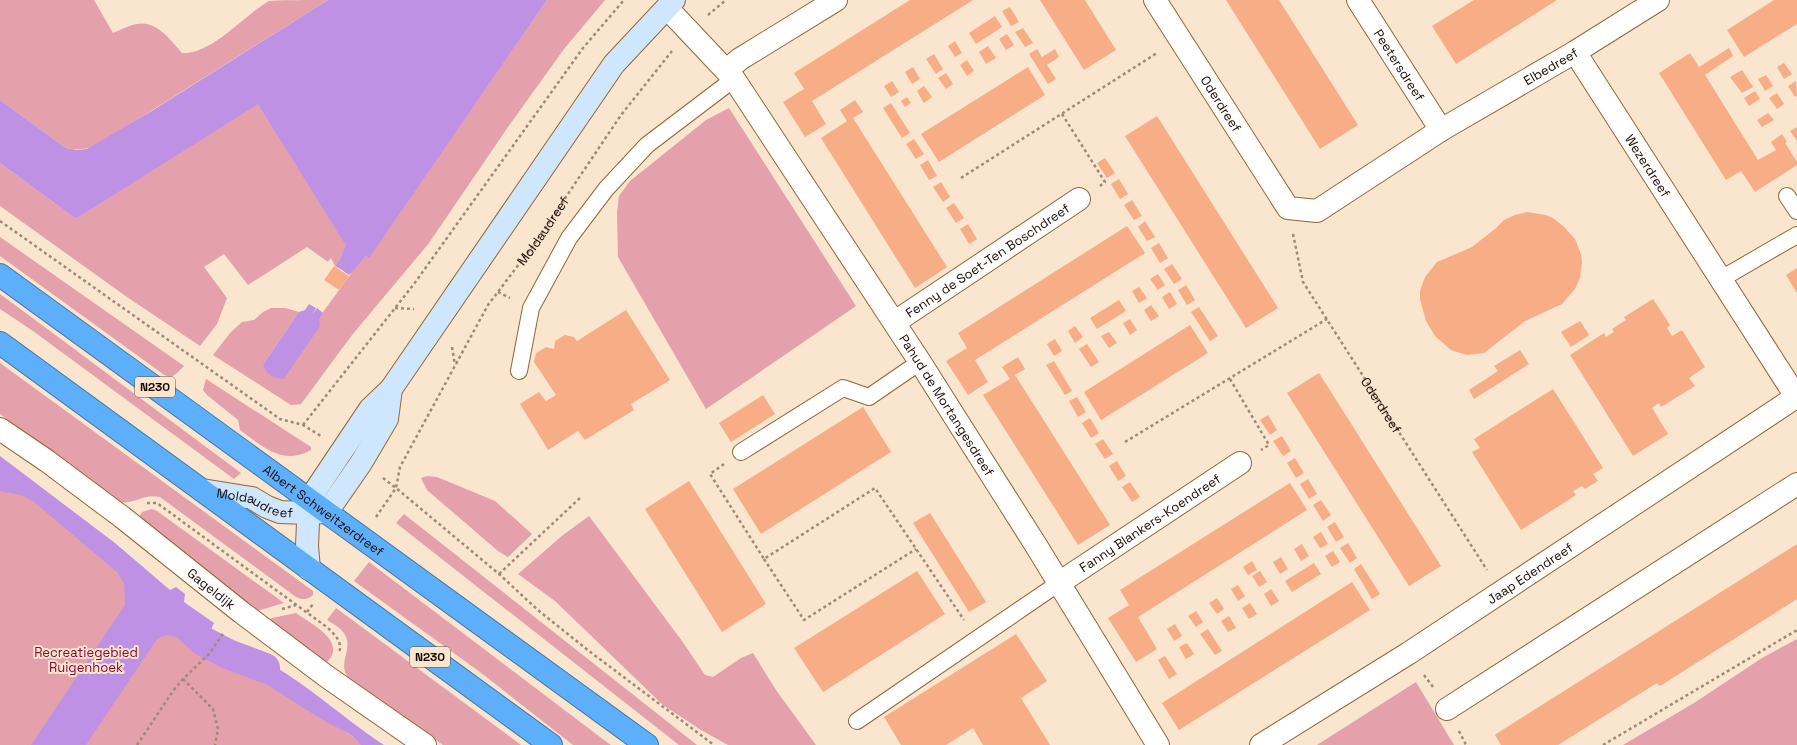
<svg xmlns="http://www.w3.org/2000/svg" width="1797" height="745" font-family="'Space Grotesk',sans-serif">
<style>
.green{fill:#e4a0ab}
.water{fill:#bf91e4}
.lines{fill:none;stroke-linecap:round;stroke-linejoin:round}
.canal{stroke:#bf91e4;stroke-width:30}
.building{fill:#f7ad86}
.lane-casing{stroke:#956731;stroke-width:18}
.street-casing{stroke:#956731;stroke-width:24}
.secondary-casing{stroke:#956731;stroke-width:24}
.highway-casing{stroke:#4675a4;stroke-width:24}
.path{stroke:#9d8a79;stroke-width:2.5;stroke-dasharray:3 3;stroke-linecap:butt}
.lane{stroke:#fff;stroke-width:16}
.street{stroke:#fff;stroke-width:22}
.secondary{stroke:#cee7fe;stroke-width:22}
.highway{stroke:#5daffc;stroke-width:22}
.labels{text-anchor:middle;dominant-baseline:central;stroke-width:4;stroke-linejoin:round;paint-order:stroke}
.shield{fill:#fae5cf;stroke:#5d4b3e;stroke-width:1}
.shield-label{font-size:12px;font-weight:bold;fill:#1a0900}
.street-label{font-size:13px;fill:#1a0900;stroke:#fae5cf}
.park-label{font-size:13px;fill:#880937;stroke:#fae5cf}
</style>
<rect width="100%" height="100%" fill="#fae5cf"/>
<!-- green -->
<path class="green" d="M0 0H94L113 33C121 30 129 25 137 24 156 20 171 40 182 53 212 55 244 15 269 1 275 0 318 0 328 0L95 146C85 150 77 150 66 148L0 100Z
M547 0H605L564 49 508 127 429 243 352 335 301 404 291 405 213 355 230 333 242 322 254 320 263 312 271 308H285L299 312 263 365 318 319 350 275 353 268 366 256 369 257Z
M258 103 345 243H346L340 259 335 266 331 258 328 262 307 247 248 285 224 254 204 267 227 298 217 324 200 346 127 297 0 206V163L76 219Z
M729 108 856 306 706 409 618 257 617 212 619 196 630 181 706 120Z
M0 237 184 366C177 373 173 380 163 374L0 256Z
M0 294 15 305 241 473 234 479 33 331 0 309Z
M0 363 313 591V595C308 600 302 600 296 597L160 497C144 493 133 505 119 502L0 414Z
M206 379 311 447V450C283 466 262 446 240 430L238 420 207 395 203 390Z
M0 471 87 534 169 622 279 687 365 745H0Z
M427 476 437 477 495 501 532 534 508 557 498 551 427 490 421 478Z
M152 509 157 511 284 603 257 611 251 606 139 517 142 512Z
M404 514 697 745H679L396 523Z
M589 516 682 641 705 675 713 677 741 658 753 653 776 690 816 745H728L701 730 663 705 555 601 518 574 563 535Z
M369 562 604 740 611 745H573L480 672 354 581Z
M336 608 521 745H443L349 678C335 663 357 647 342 631 339 627 332 623 327 620Z
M296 613C311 624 349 642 326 663L269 620 272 618Z
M1797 639V745H1623L1694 703 1762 658Z
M1416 682 1454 745H1317Z"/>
<!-- water -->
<path class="water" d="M328 0H547L369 258 366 256 349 275 342 270 347 263 342 270 335 266 340 259 346 243 345 244 258 104 76 219 0 163V100L66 148 77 150 87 149 150 112Z
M309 304 316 308 312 315 317 308 323 313 319 319 320 326 284 379C273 378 267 375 263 365L299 312 305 310Z
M0 456 115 543 170 590 176 587 185 594 184 602 214 623 208 636 200 647 174 636 166 635 157 639 86 745H31L125 605 124 584 118 573 33 501 21 495 0 491Z
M229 645C288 665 332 711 384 745H361C352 732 333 727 320 718 288 699 257 677 224 658Z"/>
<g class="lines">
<!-- canal -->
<path class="canal" d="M173 613 203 641 228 654 265 668"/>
</g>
<!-- building -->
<path class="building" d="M910 0H973L812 101 826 124 805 137 783 102 804 89 794 73Z
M1040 0H1085L1116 50 1084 70Z
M1226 0H1279L1358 125 1320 149Z
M1474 0H1557L1456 64 1432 26Z
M1774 0H1797V24L1744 57 1727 30Z
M1010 7 1019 22 1011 26 1002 11Z
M995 16 1002 27 976 44 969 33Z
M1023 28 1033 43 1025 47 1015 32Z
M1007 34 1014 45 1006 50 999 39Z
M955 41 962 53 955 57 948 46Z
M988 46 996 58 986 64 979 52Z
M1729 48 1733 56 1705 75 1758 160 1776 150 1771 142 1782 134 1787 142 1785 143 1797 162V165L1755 192 1741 171 1726 180 1659 73 1690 53 1699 67Z
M1037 49 1042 57 1055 49 1059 57 1047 65 1056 79 1048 84 1029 54Z
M934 54 943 69 936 74 926 59Z
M967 60 974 71 967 76 960 65Z
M1784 63 1792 74 1784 79 1777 67Z
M913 67 920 79 912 84 905 72Z
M1028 67 1045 95 939 162 921 134Z
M1742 70 1753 87 1742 93 1730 77Z
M946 73 953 84 946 89 938 78Z
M1766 75 1773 86 1765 91 1758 79Z
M892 81 899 92 891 97 884 86Z
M1796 81 1797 96 1795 97 1788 86Z
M924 86 932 97 924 103 917 91Z
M1755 91 1760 99 1749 106 1744 98Z
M1777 93 1784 104 1777 109 1769 98Z
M907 97 911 103 905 107 901 101Z
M855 100 863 112 853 118 947 267 915 288 821 138 847 121 840 110Z
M891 103 910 133 902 138 883 108Z
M1768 113 1774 120 1762 127 1757 120Z
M1157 116 1278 308 1246 328 1125 136Z
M1797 127V141L1790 131Z
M914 139 924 154 916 159 906 144Z
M1105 158 1115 173 1107 178 1097 163Z
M928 160 937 176 929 180 920 165Z
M1119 179 1128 194 1120 199 1111 184Z
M941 182 950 197 943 202 933 187Z
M1132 200 1142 216 1134 220 1124 205Z
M954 203 964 218 956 223 946 208Z
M1527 212 1546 215 1553 218 1563 226 1575 239 1581 254 1582 262 1580 278 1575 289 1562 304 1525 321 1484 353 1467 355 1451 350 1435 336 1426 321 1420 299V291L1425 277 1437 262 1472 247 1495 229 1504 220 1515 215Z
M1145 221 1155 237 1147 241 1138 227Z
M968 224 977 239 969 244 960 229Z
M1127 226 1145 253 975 360 988 382 968 395 946 361 967 348 958 333Z
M1159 243 1168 258 1160 263 1151 248Z
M1172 264 1182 279 1174 284 1164 269Z
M334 266 349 276 339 290 324 280Z
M1797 268V293L1786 275Z
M1158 274 1165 285 1158 290 1150 279Z
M1186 285 1195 300 1187 305 1178 290Z
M1139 287 1147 298 1139 303 1132 291Z
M1170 292 1177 304 1169 309 1162 297Z
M1653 299 1670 325 1667 328 1672 336 1682 330 1705 367 1689 378 1695 386 1661 407 1659 403 1652 408 1668 434 1633 456 1570 355 1604 333 1606 337 1614 332 1612 329 1626 320 1624 317Z
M1119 300 1126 311 1097 329 1090 318Z
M1151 305 1159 316 1151 321 1144 310Z
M1199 307 1218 336 1210 341 1191 312Z
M626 310 670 380 631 404 634 410 585 440 578 431 548 450 520 404 539 392 546 401 556 395 534 362 536 353 546 347 554 349 555 341 565 335 574 337 577 341Z
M1130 319 1137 330 1130 335 1123 323Z
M1580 321 1589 335 1571 347 1561 332Z
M1190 325 1208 353 1101 420 1084 392Z
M1075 326 1083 337 1075 343 1068 331Z
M1109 332 1117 343 1109 348 1101 336Z
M1055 339 1062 351 1054 356 1047 344Z
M1087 344 1099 362 1091 367 1079 349Z
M1520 350 1529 364 1474 399 1469 390 1498 371 1494 366Z
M1018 357 1025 369 1015 375 1110 525 1078 545 983 395 1010 379 1002 367Z
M1054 361 1072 391 1065 395 1046 365Z
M1319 373 1441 566 1409 586 1287 393Z
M1553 389 1603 468 1593 474 1598 481 1585 489 1582 486 1573 491 1576 495 1521 530 1472 452 1480 448 1474 439Z
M763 395 775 414 731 442 719 423Z
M1077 397 1086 412 1078 417 1069 401Z
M863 407 891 452 761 534 733 489Z
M1268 415 1277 430 1270 435 1260 420Z
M1090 418 1099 433 1091 438 1082 423Z
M1282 436 1291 451 1283 456 1273 441Z
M1103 439 1113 454 1105 459 1095 444Z
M1295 458 1304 473 1296 478 1287 463Z
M1117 461 1126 476 1118 481 1109 466Z
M1308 479 1317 494 1309 499 1300 484Z
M689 481 766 604 722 632 645 509Z
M1130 482 1140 497 1132 502 1122 487Z
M1290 483 1307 510 1138 617 1157 649 1136 662 1108 618 1129 605 1120 590Z
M1321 500 1331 515 1323 521 1313 505Z
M930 513 986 602 969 612 913 523Z
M1335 522 1344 537 1336 542 1327 527Z
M1321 532 1328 544 1320 548 1313 537Z
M1348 543 1357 558 1350 563 1340 548Z
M1302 544 1309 556 1301 561 1294 549Z
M1797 544V599L1660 686 1657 683 1558 745H1501L1495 735 1496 734Z
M1333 551 1340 562 1332 567 1325 556Z
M1281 557 1288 569 1280 574 1273 562Z
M1252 561 1257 570 1248 575 1243 567Z
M1314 563 1321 574 1292 592 1285 581Z
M1361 564 1380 594 1372 599 1354 569Z
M917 571 945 614 823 692 794 648Z
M1260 571 1267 582 1259 587 1252 576Z
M1352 582 1370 610 1179 730 1162 703Z
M1238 585 1245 596 1238 601 1231 589Z
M1271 589 1279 601 1271 606 1264 594Z
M1217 598 1224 609 1217 614 1209 603Z
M1250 603 1257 614 1249 619 1242 608Z
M1196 611 1203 622 1196 627 1188 616Z
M1229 616 1236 628 1228 632 1221 621Z
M1175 624 1182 636 1174 641 1167 629Z
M1208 629 1222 651 1215 655 1200 634Z
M1016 634 1047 681 1021 698 1050 745H983L973 728 946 745H901L884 717Z
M1187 643 1194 654 1186 659 1179 647Z
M1165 656 1177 674 1169 679 1158 660Z"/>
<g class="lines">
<!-- lane casing -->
<g class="lane-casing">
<path id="lane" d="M1787 196 1797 211
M1721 279 1797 235
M519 371 531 308 569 238 606 189 647 145 734 79
M741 452 843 388 869 397 920 362
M857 721 1059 583"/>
</g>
<!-- street casing -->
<g class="street-casing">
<g id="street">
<path id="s3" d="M1155 0 1288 208 1317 211 1441 130 1575 52 1658 0"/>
<path id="s4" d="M1358 0 1441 130"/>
<path id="s5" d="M667 8 734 79 920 362 1037 547 1158 745"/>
<path id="s6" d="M1575 52 1797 398"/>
<path d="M727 70 740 59 836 0"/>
<path id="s7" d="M895 322 1079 199"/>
<path id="s8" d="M0 429 47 461 122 517 241 612 326 676 425 745"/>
<path id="s9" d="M1059 583 1240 463"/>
<path d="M1447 709 1797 484"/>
<path id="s10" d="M1261 745 1409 653 1796 397"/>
</g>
</g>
<!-- secondary casing -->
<g class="secondary-casing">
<g id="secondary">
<path id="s11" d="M202 490 252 498 267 507 280 512 308 513 327 512 361 463 387 419 391 389"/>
<path d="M309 569 307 546 309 500 370 409 391 389 614 64 674 0"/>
</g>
</g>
<!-- highway casing -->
<g class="highway-casing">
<g id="highway">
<path id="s12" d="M0 275 647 745"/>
<path d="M0 343 551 745"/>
</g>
</g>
<!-- path -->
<g class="path">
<path d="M708 15 726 0"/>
<path d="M1062 114 1105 182 1100 186"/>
<path d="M961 178 1157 53"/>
<path d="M0 221 280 419 303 425 321 436"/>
<path id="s1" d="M1293 234 1303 282 1487 570"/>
<path d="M498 292 510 298"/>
<path d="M395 308 414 309"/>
<path d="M452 347 455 365"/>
<path d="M1230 379 1269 445 1261 450"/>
<path d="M303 425 414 284 583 48 624 0"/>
<path d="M1125 442 1327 319"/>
<path d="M724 464 710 474 764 559 875 488 964 620"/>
<path d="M383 478 396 488 499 574 539 611 589 651 714 745"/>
<path d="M147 503H157L328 628C335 635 343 642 339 653"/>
<path id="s2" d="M376 517 396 488 400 467 488 305 535 243 621 115 672 51"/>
<path d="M764 559 804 620 916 549"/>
<path d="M499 574 581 497"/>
<path d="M282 609 296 605"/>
<path d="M307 612 313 604"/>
<path d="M1424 675 1433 687"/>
<path d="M183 679 213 709 218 729 215 745"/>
<path d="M1459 731 1466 745"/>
<path d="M137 745 173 691 183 679 210 653 224 632"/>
<path d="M1603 745 1797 630"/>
</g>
<!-- lane -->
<use href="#lane" class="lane"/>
<!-- street -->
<use href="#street" class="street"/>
<!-- secondary -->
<use href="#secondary" class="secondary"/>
<!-- highway -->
<use href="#highway" class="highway"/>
</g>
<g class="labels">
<!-- shield labels -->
<g class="shield">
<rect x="135" y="377" width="40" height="20" rx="3"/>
<rect x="410" y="647" width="40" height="20" rx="3"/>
</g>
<g class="shield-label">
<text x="155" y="387">N230</text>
<text x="430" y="657">N230</text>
</g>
<!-- street labels -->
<g class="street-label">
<text stroke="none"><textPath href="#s4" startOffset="77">Peetersdreef</textPath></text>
<text stroke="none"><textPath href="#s3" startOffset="551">Elbedreef</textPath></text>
<text stroke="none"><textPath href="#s3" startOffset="123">Oderdreef</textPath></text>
<text stroke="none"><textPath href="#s6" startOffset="135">Wezerdreef</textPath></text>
<text stroke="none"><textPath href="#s2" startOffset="333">Moldaudreef</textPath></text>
<text stroke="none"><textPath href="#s7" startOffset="111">Fenny de Soet-Ten Boschdreef</textPath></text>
<text stroke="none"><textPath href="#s5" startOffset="487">Pahud de Mortangesdreef</textPath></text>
<text stroke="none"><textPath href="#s1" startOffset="195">Oderdreef</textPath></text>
<text stroke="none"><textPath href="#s11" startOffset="55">Moldaudreef</textPath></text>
<text stroke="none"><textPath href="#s12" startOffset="400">Albert Schweitzerdreef</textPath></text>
<text stroke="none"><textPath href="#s9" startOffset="109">Fanny Blankers-Koendreef</textPath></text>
<text stroke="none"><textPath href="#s10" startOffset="319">Jaap Edendreef</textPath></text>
<text stroke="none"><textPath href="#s8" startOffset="265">Gageldijk</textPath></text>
</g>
<!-- park labels -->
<g class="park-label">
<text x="86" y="652">Recreatiegebied<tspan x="86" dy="15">Ruigenhoek</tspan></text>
</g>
</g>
</svg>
